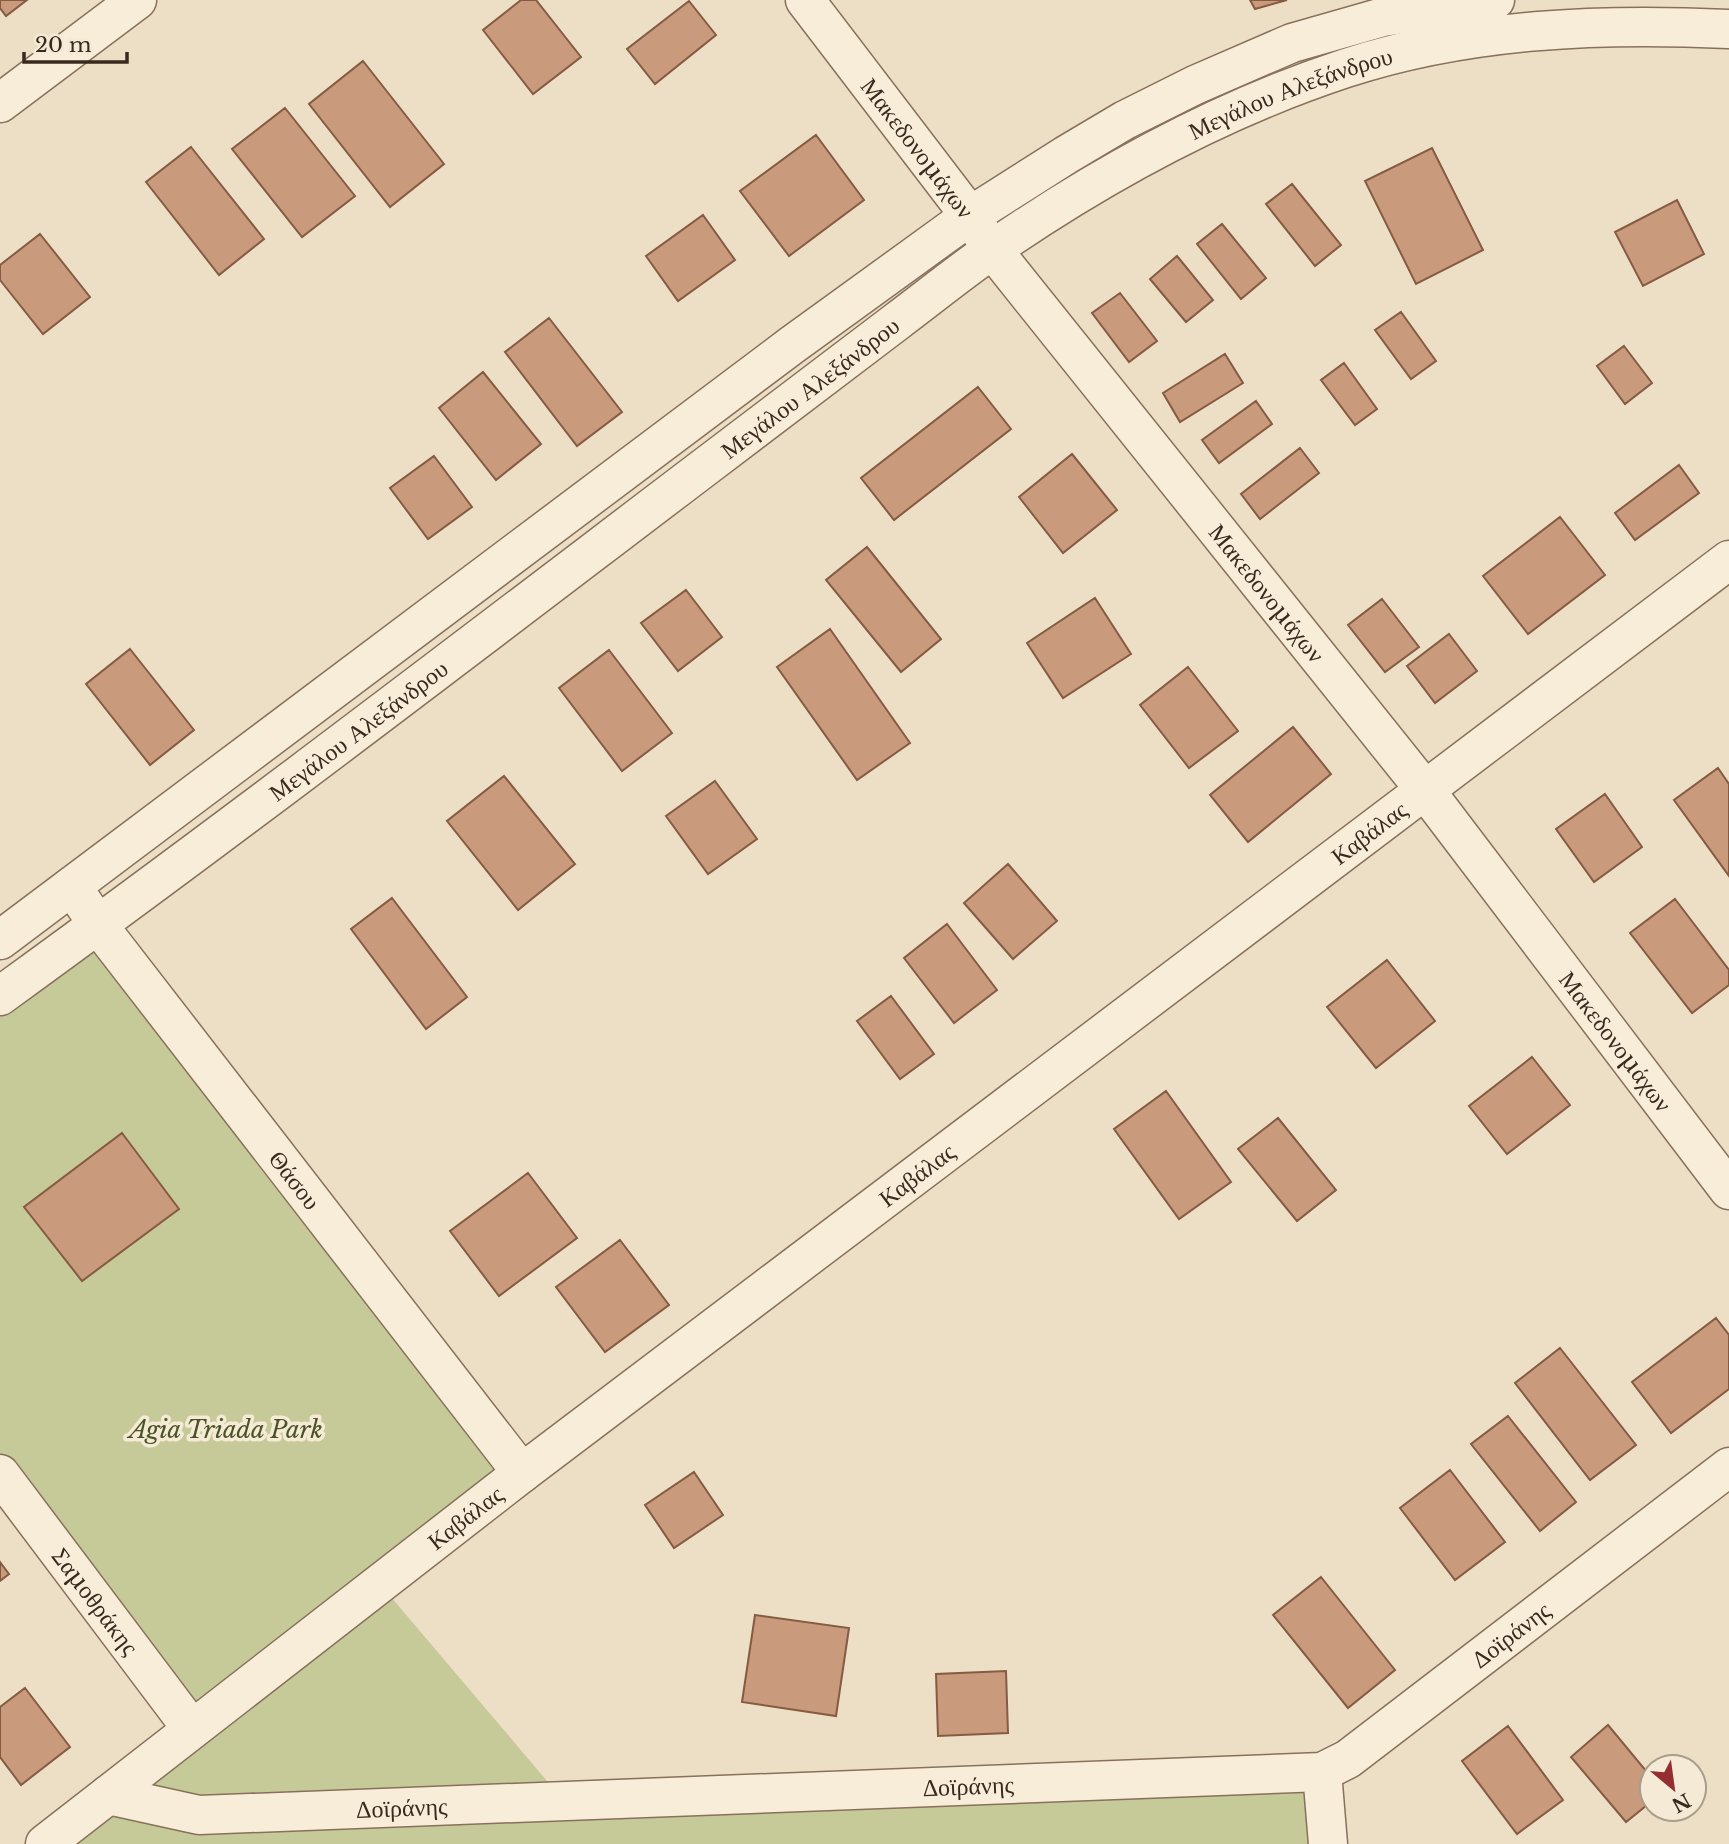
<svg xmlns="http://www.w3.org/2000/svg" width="1729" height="1844" font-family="'Libre Baskerville',serif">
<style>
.park{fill:#c6ca99}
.building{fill:#c99a7c;stroke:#855b42;stroke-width:2}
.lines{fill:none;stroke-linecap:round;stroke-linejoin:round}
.minor-casing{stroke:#87715c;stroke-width:41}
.tertiary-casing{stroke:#87715c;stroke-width:41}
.minor{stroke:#f8edd8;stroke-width:38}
.tertiary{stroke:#f8edd8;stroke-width:38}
.labels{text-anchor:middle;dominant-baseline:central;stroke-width:7;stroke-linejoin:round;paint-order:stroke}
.street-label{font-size:24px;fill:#382a1f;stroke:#f4ead5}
.park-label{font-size:24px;font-style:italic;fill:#4a5326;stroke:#f4ead5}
</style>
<rect width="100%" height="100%" fill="#eddfc5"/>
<!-- park -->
<path class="park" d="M98 925 522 1473 380 1584 564 1801 1322 1772 1328 1844H45L192 1729 0 1474V996Z"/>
<!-- building -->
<path class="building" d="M0 0H27L6 16 0 8Z
M521 0H536L581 57 533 94 483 30Z
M1250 0H1287L1255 9Z
M689 1 716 35 655 84 627 49Z
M363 61 444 164 390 207 309 104Z
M285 108 355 196 302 237 232 149Z
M816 135 864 200 789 256 740 191Z
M191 147 264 239 219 275 146 182Z
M1432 148 1483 250 1416 284 1365 181Z
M1292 184 1341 245 1315 266 1266 204Z
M1677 200 1704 254 1643 286 1615 232Z
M703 215 735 260 678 301 646 256Z
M1222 224 1266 278 1241 299 1197 244Z
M40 234 90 297 43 334 0 280V265Z
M1177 256 1213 300 1186 322 1150 279Z
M1120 293 1157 341 1129 362 1092 313Z
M1401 312 1436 361 1411 379 1375 330Z
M549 318 622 412 577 446 505 352Z
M1624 346 1652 383 1625 404 1597 366Z
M1225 354 1243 383 1180 422 1163 393Z
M1344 363 1377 409 1355 425 1321 380Z
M483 372 541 444 496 480 439 408Z
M978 387 1011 429 894 520 861 478Z
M1256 401 1272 424 1219 463 1202 440Z
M1300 448 1319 473 1260 519 1241 494Z
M1072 454 1117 510 1063 553 1019 497Z
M434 456 472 507 428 539 390 488Z
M1679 465 1699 493 1635 540 1615 513Z
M1560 517 1605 575 1528 634 1483 576Z
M867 547 941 639 901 672 826 580Z
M686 590 722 637 678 671 641 623Z
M1095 598 1131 654 1063 698 1027 643Z
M1382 599 1419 647 1385 672 1348 625Z
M830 629 910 743 857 780 777 667Z
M1449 634 1477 671 1435 703 1407 666Z
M130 649 194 730 150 765 86 684Z
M609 650 672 733 622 771 559 688Z
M1188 667 1238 731 1189 768 1140 705Z
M1293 727 1331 774 1248 842 1210 795Z
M1718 768 1729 784V876L1674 800Z
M504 776 575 864 518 910 447 821Z
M715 781 757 839 708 874 666 816Z
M1605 794 1642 847 1594 882 1556 829Z
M1008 864 1057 921 1013 959 964 903Z
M392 898 467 997 426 1029 351 929Z
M1675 899 1729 970V985L1692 1013 1630 933Z
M947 924 997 990 954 1023 904 958Z
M1387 960 1435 1021 1376 1068 1327 1007Z
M891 996 934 1054 900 1079 857 1021Z
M1532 1057 1570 1105 1507 1154 1469 1106Z
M1166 1091 1231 1182 1179 1219 1114 1129Z
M1278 1118 1336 1190 1297 1221 1238 1149Z
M122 1133 179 1209 82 1281 24 1207Z
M528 1173 577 1238 499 1296 450 1231Z
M620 1240 669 1305 605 1352 556 1287Z
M1716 1318 1729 1335V1389L1671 1433 1632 1382Z
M1560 1348 1636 1445 1590 1480 1515 1383Z
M1508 1416 1576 1502 1540 1531 1471 1444Z
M1450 1470 1505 1542 1455 1580 1400 1508Z
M694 1472 723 1515 674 1548 645 1505Z
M0 1562 9 1574 0 1581Z
M1321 1577 1395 1670 1348 1708 1273 1615Z
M755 1615 849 1628 836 1716 742 1702Z
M1006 1671 1008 1733 938 1736 936 1674Z
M25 1688 70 1747 21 1785 0 1757V1707Z
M1608 1725 1652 1778V1801L1626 1822 1571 1757Z
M1508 1726 1563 1800 1517 1834 1462 1761Z"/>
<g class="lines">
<!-- minor casing -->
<g class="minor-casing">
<g id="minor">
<path id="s1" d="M805 0 970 216 992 249 1425 790 1729 1190"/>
<path d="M0 103 137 0"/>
<path id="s2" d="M72 886 98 925 522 1473"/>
<path id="s3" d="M0 1474 192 1729"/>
<path d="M1322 1772 1328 1844"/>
<path id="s4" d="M108 1795 199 1815 1322 1772 1348 1759 1729 1467"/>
<path id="s5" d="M45 1844 522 1473 1729 560"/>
</g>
</g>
<!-- tertiary casing -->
<g class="tertiary-casing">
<g id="tertiary">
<path d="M0 940 792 345 970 216 1066 155 1125 120 1195 85 1292 43 1383 17 1495 0"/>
<path id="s6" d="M0 996C236 825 468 647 701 470 766 421 831 372 896 322 928 298 960 272 993 249 1102 174 1221 109 1346 68 1469 28 1601 23 1729 29"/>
</g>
</g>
<!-- minor -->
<use href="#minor" class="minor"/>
<!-- tertiary -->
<use href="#tertiary" class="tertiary"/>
</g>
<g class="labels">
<!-- street labels -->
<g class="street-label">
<text stroke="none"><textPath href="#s6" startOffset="1580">Μεγάλου Αλεξάνδρου</textPath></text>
<text stroke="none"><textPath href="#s1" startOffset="186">Μακεδονομάχων</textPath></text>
<text stroke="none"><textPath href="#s6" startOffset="1013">Μεγάλου Αλεξάνδρου</textPath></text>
<text stroke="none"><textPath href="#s1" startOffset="752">Μακεδονομάχων</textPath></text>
<text stroke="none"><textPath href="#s6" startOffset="446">Μεγάλου Αλεξάνδρου</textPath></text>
<text stroke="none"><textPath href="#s5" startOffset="1666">Καβάλας</textPath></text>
<text stroke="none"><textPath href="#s1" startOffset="1320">Μακεδονομάχων</textPath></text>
<text stroke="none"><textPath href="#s5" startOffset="1099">Καβάλας</textPath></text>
<text stroke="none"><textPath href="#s2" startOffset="369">Θάσου</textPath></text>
<text stroke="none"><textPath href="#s5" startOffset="532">Καβάλας</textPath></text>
<text stroke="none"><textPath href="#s3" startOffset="159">Σαμοθράκης</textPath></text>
<text stroke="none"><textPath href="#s4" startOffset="1451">Δοϊράνης</textPath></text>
<text stroke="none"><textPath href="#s4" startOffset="863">Δοϊράνης</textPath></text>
<text stroke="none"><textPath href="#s4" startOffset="296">Δοϊράνης</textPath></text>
</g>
<!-- park labels -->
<g class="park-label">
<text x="226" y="1429">Agia Triada Park</text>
</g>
</g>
<!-- north arrow -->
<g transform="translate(1673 1788) rotate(151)"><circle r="33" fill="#f4ead5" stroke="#a99d8c" stroke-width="2"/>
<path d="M0-5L12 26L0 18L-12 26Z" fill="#942e32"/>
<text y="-10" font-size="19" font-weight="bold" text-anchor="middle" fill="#382a1f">N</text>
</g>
<!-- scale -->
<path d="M24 52v10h103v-10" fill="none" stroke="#382a1f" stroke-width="3.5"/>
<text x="35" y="52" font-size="21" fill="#382a1f" stroke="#f4ead5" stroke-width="5" paint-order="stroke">20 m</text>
</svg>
